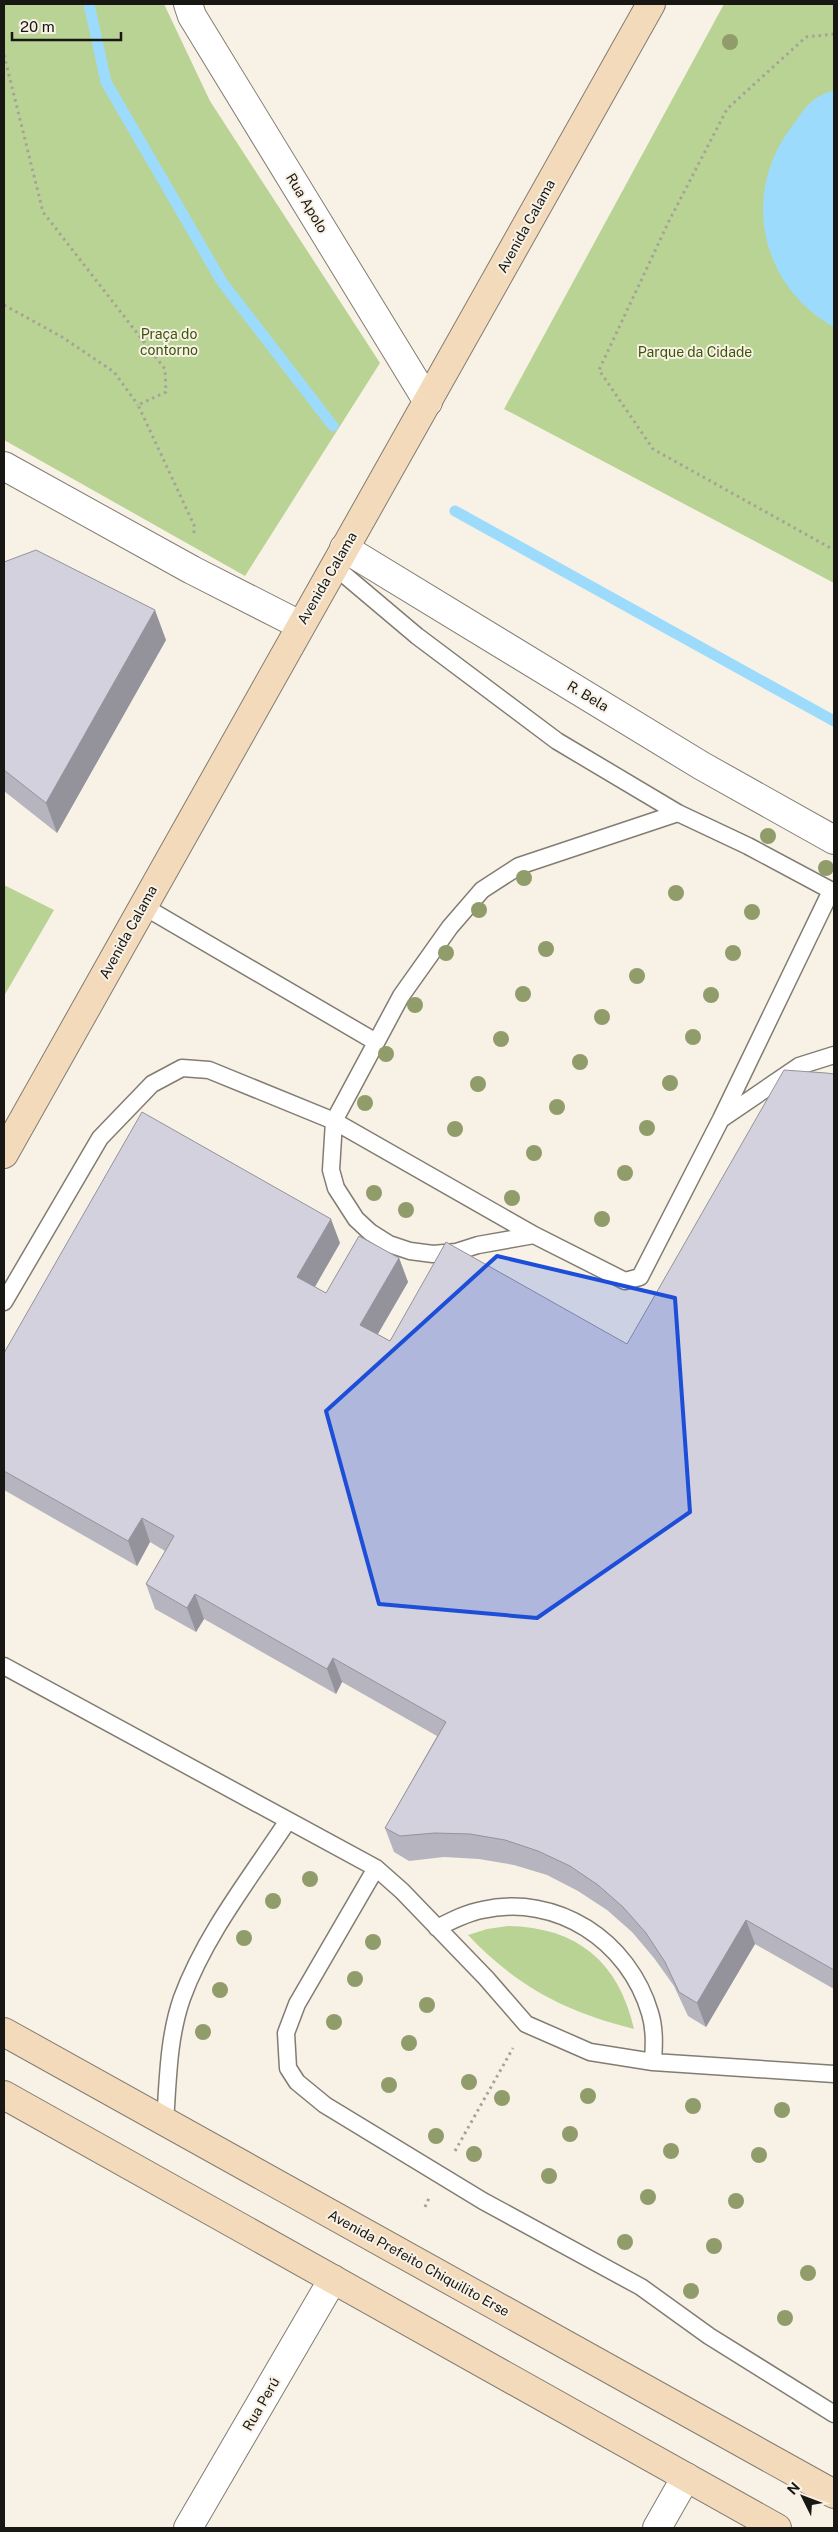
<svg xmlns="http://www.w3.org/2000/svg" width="838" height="2532" font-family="'Public Sans',sans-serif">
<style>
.green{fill:#b9d395}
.water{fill:#9ddbfd}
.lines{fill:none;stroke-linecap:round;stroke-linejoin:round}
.stream{stroke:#9ddbfd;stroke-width:11}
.service-casing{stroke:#827c72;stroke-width:19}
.minor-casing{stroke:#827c72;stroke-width:30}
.secondary-casing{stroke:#827c72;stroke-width:30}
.path{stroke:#a7a299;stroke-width:3;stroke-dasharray:2.5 4;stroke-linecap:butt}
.service{stroke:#fff;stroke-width:16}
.minor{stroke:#fff;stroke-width:28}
.secondary{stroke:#f3daba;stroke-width:28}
.tree{fill:#919c6b}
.wall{fill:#b6b4bf}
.shaded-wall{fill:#94929b}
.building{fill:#d4d1de;stroke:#94929b}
.marked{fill:#1d4ed8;fill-opacity:0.2;stroke:#1d4ed8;stroke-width:4;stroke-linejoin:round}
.labels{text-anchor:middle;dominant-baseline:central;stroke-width:4;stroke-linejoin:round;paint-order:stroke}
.street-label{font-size:14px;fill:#191713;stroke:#f8f2e6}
.park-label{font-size:14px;fill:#3d5507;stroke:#f8f2e6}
</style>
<rect width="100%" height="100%" fill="#f8f2e6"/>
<!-- green -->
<path class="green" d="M4 4H164L210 101 380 363 245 576 4 440Z
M724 4H834V583L504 409Z
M4 885 54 910 4 996Z
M508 1926C577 1927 619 1962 634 2029 566 2012 517 1987 468 1935L487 1929Z"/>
<!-- water -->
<path class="water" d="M834 90V327C760 286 740 193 793 125 808 105 809 99 834 90Z"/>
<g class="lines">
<!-- stream -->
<path class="stream" d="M89 4 106 82 222 282 333 426
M455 511 834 721"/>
<!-- service casing -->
<g class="service-casing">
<path id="service" d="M334 566 417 636 557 741 678 813 748 846 834 892
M143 906 376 1042
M723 1118 799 1066 834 1055
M534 1235 478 1245 456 1252 433 1254 410 1251 389 1244 370 1232 356 1219 336 1188 331 1170 334 1121 401 996 450 927 482 890 519 866 678 813
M4 1302 100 1138 152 1084 182 1068 209 1070 334 1121 534 1235 625 1281 640 1277 721 1119 831 891
M4 1666 376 1868 402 1891 486 1978 526 2024 590 2052 653 2062 834 2074
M376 1868 297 2004 286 2033 288 2068 297 2082 325 2105 483 2201 641 2287 709 2336 834 2414
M437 1928C451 1921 466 1913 482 1910 557 1893 629 1941 650 2013 655 2029 654 2046 653 2062
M165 2122C168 2081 168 2038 182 1998 205 1935 250 1878 287 1822"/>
</g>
<!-- minor casing -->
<g class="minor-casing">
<path id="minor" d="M188 4 192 16 428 402
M4 466 192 570 300 625
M344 548 702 766 834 840
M188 2528 333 2279
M657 2528 686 2477"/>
</g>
<!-- secondary casing -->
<g class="secondary-casing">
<path id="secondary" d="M4 1154 651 4
M4 2032 834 2494
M4 2095 777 2528"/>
</g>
<!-- path -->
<path class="path" d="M834 34 806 37 727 109 669 221 599 370 653 449 834 550
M4 55 43 212 165 369 166 392 138 405 194 525V535
M4 305 62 337 114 372 138 405
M455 2151 513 2048
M425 2207 429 2198"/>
<!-- service -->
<use href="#service" class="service"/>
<!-- minor -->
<use href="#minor" class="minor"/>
<!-- secondary -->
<use href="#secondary" class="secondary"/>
</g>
<!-- trees -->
<g class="tree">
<circle cx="730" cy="42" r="8"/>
<circle cx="768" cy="836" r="8"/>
<circle cx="826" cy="868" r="8"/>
<circle cx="524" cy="878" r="8"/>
<circle cx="676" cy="893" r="8"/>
<circle cx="479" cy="910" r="8"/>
<circle cx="752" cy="912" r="8"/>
<circle cx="546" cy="949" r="8"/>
<circle cx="446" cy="953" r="8"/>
<circle cx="733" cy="953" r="8"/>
<circle cx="637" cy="976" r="8"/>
<circle cx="523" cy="994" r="8"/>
<circle cx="711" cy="995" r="8"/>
<circle cx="415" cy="1005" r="8"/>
<circle cx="602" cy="1017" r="8"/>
<circle cx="693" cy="1037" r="8"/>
<circle cx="501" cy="1039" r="8"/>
<circle cx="386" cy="1054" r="8"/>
<circle cx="580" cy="1062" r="8"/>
<circle cx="670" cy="1083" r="8"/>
<circle cx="478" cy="1084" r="8"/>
<circle cx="365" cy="1103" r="8"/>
<circle cx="557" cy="1107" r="8"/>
<circle cx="647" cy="1128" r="8"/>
<circle cx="455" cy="1129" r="8"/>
<circle cx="534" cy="1153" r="8"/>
<circle cx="625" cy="1173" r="8"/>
<circle cx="374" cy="1193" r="8"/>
<circle cx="512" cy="1198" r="8"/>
<circle cx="406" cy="1210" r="8"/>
<circle cx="602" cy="1219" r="8"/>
<circle cx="310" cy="1879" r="8"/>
<circle cx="273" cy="1901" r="8"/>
<circle cx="244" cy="1938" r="8"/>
<circle cx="373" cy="1942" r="8"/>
<circle cx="355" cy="1979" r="8"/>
<circle cx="220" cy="1990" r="8"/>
<circle cx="427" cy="2005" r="8"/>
<circle cx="334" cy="2022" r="8"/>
<circle cx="203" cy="2032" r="8"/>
<circle cx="409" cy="2043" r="8"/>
<circle cx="469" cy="2082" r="8"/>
<circle cx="389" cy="2085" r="8"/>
<circle cx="588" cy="2096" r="8"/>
<circle cx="502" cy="2098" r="8"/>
<circle cx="693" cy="2106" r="8"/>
<circle cx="782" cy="2110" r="8"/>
<circle cx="570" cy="2134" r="8"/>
<circle cx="436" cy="2136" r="8"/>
<circle cx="671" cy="2151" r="8"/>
<circle cx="474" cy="2154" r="8"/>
<circle cx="759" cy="2155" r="8"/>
<circle cx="549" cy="2176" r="8"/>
<circle cx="648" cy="2197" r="8"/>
<circle cx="736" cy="2201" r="8"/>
<circle cx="625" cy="2242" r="8"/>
<circle cx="714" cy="2246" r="8"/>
<circle cx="808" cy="2273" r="8"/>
<circle cx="691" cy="2291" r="8"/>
<circle cx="785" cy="2318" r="8"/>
</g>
<!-- wall -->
<path class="wall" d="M4 562 166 640 57 833 4 791Z
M834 1074V1989L755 1944 706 2027 688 2016 674 1986 654 1958 632 1932 607 1910 578 1891 547 1875 514 1865 479 1859 444 1857 409 1861 394 1852 385 1828 437 1736 342 1682 336 1694 204 1619 196 1632 155 1609 146 1584 165 1551 150 1542 137 1566 4 1490V1353L340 1243 315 1287 326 1293 399 1258 408 1282 378 1334 390 1341 627 1344Z"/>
<!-- shaded-wall -->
<path class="shaded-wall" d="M155 610 166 640 57 833 46 803Z
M331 1219 340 1243 306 1302 297 1277Z
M399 1258 408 1282 369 1349 360 1325Z
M142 1518 150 1542 137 1566 128 1541Z
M195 1594 204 1619 196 1632 187 1608Z
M333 1658 342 1682 336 1694 327 1669Z
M746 1920 755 1944 706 2027 697 2003Z"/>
<!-- building -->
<path class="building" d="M36 550 155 610 46 803 4 770V562Z
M784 1070 826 1073 834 1074V1970L746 1920 697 2003 679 1992 665 1962 646 1933 623 1907 598 1885 570 1866 538 1851 505 1840 470 1834 435 1833 400 1836 385 1828 446 1722 333 1658 327 1669 195 1594 187 1608 146 1584 174 1536 142 1518 128 1541 4 1471V1353L142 1112 331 1219 297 1277 326 1293 359 1236 399 1258 360 1325 390 1341 446 1242 627 1344Z"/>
<!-- marked area -->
<path class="marked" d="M497 1256 675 1298 690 1512 537 1618 379 1604 326 1411Z"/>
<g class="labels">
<!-- street labels -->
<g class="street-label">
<text transform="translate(307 203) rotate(59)">Rua Apolo</text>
<text transform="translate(526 226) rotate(-61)">Avenida Calama</text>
<text transform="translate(327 578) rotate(-60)">Avenida Calama</text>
<text transform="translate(588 696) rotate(31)">R. Bela</text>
<text transform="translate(128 932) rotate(-61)">Avenida Calama</text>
<text transform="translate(419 2263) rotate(29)">Avenida Prefeito Chiquilito Erse</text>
<text transform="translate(261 2404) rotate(-60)">Rua Perú</text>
</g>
<!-- park labels -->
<g class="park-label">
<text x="169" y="334">Praça do<tspan x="169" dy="16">contorno</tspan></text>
<text x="695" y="352">Parque da Cidade</text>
</g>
</g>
<!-- border -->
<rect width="838" height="2532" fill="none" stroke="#191713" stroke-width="10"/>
<!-- north arrow -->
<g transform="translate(803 2497) rotate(312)" stroke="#f8f2e6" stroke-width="4" paint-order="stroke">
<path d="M0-4L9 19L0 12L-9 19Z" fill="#191713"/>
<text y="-8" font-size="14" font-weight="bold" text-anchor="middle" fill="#191713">N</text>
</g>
<!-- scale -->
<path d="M12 32v8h109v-8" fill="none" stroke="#191713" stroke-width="2.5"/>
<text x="20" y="32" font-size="15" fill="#191713" stroke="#f8f2e6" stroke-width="4" paint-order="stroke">20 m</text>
</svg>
